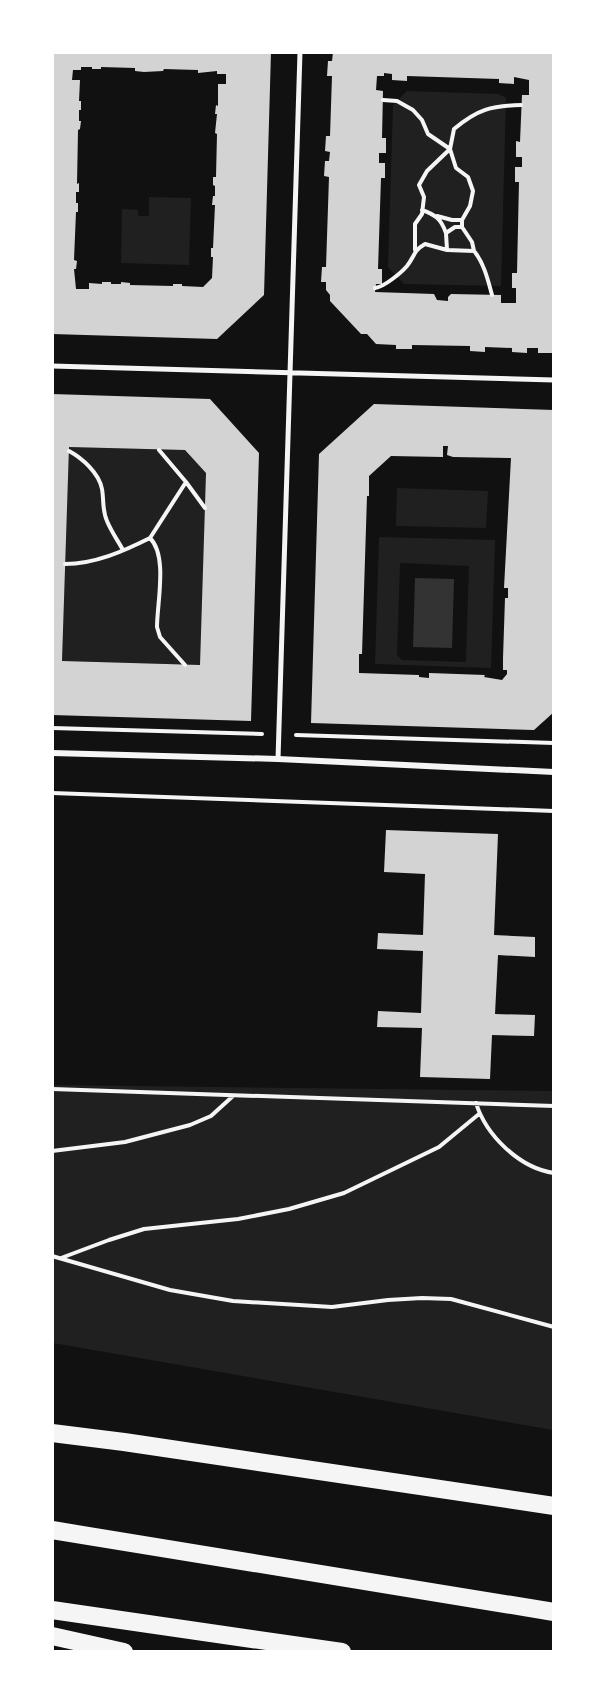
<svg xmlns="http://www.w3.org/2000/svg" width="606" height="1704" font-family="'Noto Serif',serif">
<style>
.green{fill:#202020;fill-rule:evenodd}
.water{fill:#333}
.building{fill:#d3d3d3;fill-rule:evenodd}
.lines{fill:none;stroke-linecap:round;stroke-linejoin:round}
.path{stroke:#f5f5f5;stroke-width:4}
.pedestrian{stroke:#f5f5f5;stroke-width:5}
.minor{stroke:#f5f5f5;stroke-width:6}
.motorway{stroke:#f5f5f5;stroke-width:18}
</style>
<rect width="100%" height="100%" fill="#111"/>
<!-- green -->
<path class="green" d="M407 91 499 94 506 98 501 286 404 284 388 267 393 105Z
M149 197 191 198 189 265 121 263 122 209 138 210V216H149Z
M69 447 185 450 206 473 200 665 62 661Z
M397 488 488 491 486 528 396 526Z
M379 537 495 540 491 668 375 664ZM400 563 469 566 466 660 465 662 402 660 397 655Z
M52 1085 553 1091V1430L53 1343Z"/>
<!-- water -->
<path class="water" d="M415 578 454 579 452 648 413 647Z"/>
<!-- building -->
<path class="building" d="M52 52H271L264 295 217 339 52 334ZM81 67H92V69H101V67L135 68V71L144 72 163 71 164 69 198 70V73L217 71V74H226V84H218V106L216 105 215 114H217L215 133 217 134 216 177H213V185L215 186V196H213L212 205H215L213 248H211V257H213L212 278 203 287 182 286V284H173V286L130 285V283L121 282V284H111V282H102V284L89 283V289H76L74 269H76L77 261 74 260 76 212H78V203H76V192H79V183L77 184 78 130 80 129 81 121H79V110H81V101H79L80 80H72L73 70H81Z
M333 52H554L553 353H538V348H527V353L512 352V348L485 347V352L470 351V346L412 345V349H396V345L376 344 367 334H361L330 301V295L326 290V282H321L322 267H326L329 177 324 176 325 161H329L330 152 325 151 326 136H330L332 76H327L328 61H332ZM384 73 392 74V80L407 81V76L499 79V83L514 84V77L529 80V95H522L520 142 516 141V157H522V167H515V182H519L517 273H512V288H516V303H501V295L451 294 448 297V301L437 300 434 294 375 292 376 284H382V269H378L381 178H385V163H379V153H386V138H382L383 91 376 90 377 76H384Z
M52 394 210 399 259 453 251 721 52 715ZM69 447 185 450 206 473 200 665 62 661Z
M374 404 554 410V712L534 730 311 723 319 454ZM443 446H448L447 455 453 457 511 458 504 588H508V598H505L503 658V670H507V674L502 680 484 677 485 675 429 673V678L419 677V675L359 673V654H362L367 496H369V476L391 456 443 457Z
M386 830 498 834 494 935 535 937V957L498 955 495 1014 535 1015 534 1036 492 1035 490 1079 420 1077 422 1028 377 1027 378 1011 421 1013 423 951 377 949 378 933 423 935 425 874 384 872Z"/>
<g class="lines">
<!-- path -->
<path class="path" d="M383 100 397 101 413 110 422 120 428 134 450 149 456 168 468 177 473 191 470 206 462 220V227L472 242 474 251
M422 210C436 215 441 219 446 233
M437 216 452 220H462
M415 250V224L422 214 424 197 419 185 427 171 450 149 454 129C478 109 491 106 521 105
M447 250 446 233 455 227H462
M375 288C384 287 401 273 407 266 415 256 413 251 425 244L447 250 474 251C484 263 488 280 492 295
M159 450 186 482 150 538C168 556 157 603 157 627L160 637 185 665
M69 451C82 458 99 473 102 489 104 500 102 510 107 521 111 531 118 541 123 550
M186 482 205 508
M65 564C95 564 124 551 150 538
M52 728 262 734
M296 735 554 743
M52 793 554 811
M52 1089 554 1106
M476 1103C486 1135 519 1168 554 1173
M52 1151 125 1142 190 1125 211 1116 233 1096
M52 1256 170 1290 233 1301 332 1307 388 1300 422 1298 451 1299 554 1327
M61 1258 109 1240 144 1229 238 1219 289 1209 344 1193 439 1147 479 1114"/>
<!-- pedestrian -->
<path class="pedestrian" d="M52 366 554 380
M278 759 300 52"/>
<!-- minor -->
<path class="minor" d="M52 753 278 759 554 772"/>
<!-- motorway -->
<path class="motorway" d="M52 1433 124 1442 554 1506
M52 1530 554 1612
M52 1610 342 1652
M52 1636 124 1652"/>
</g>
<!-- border -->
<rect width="606" height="1704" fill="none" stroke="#ffffff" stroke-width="108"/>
</svg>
